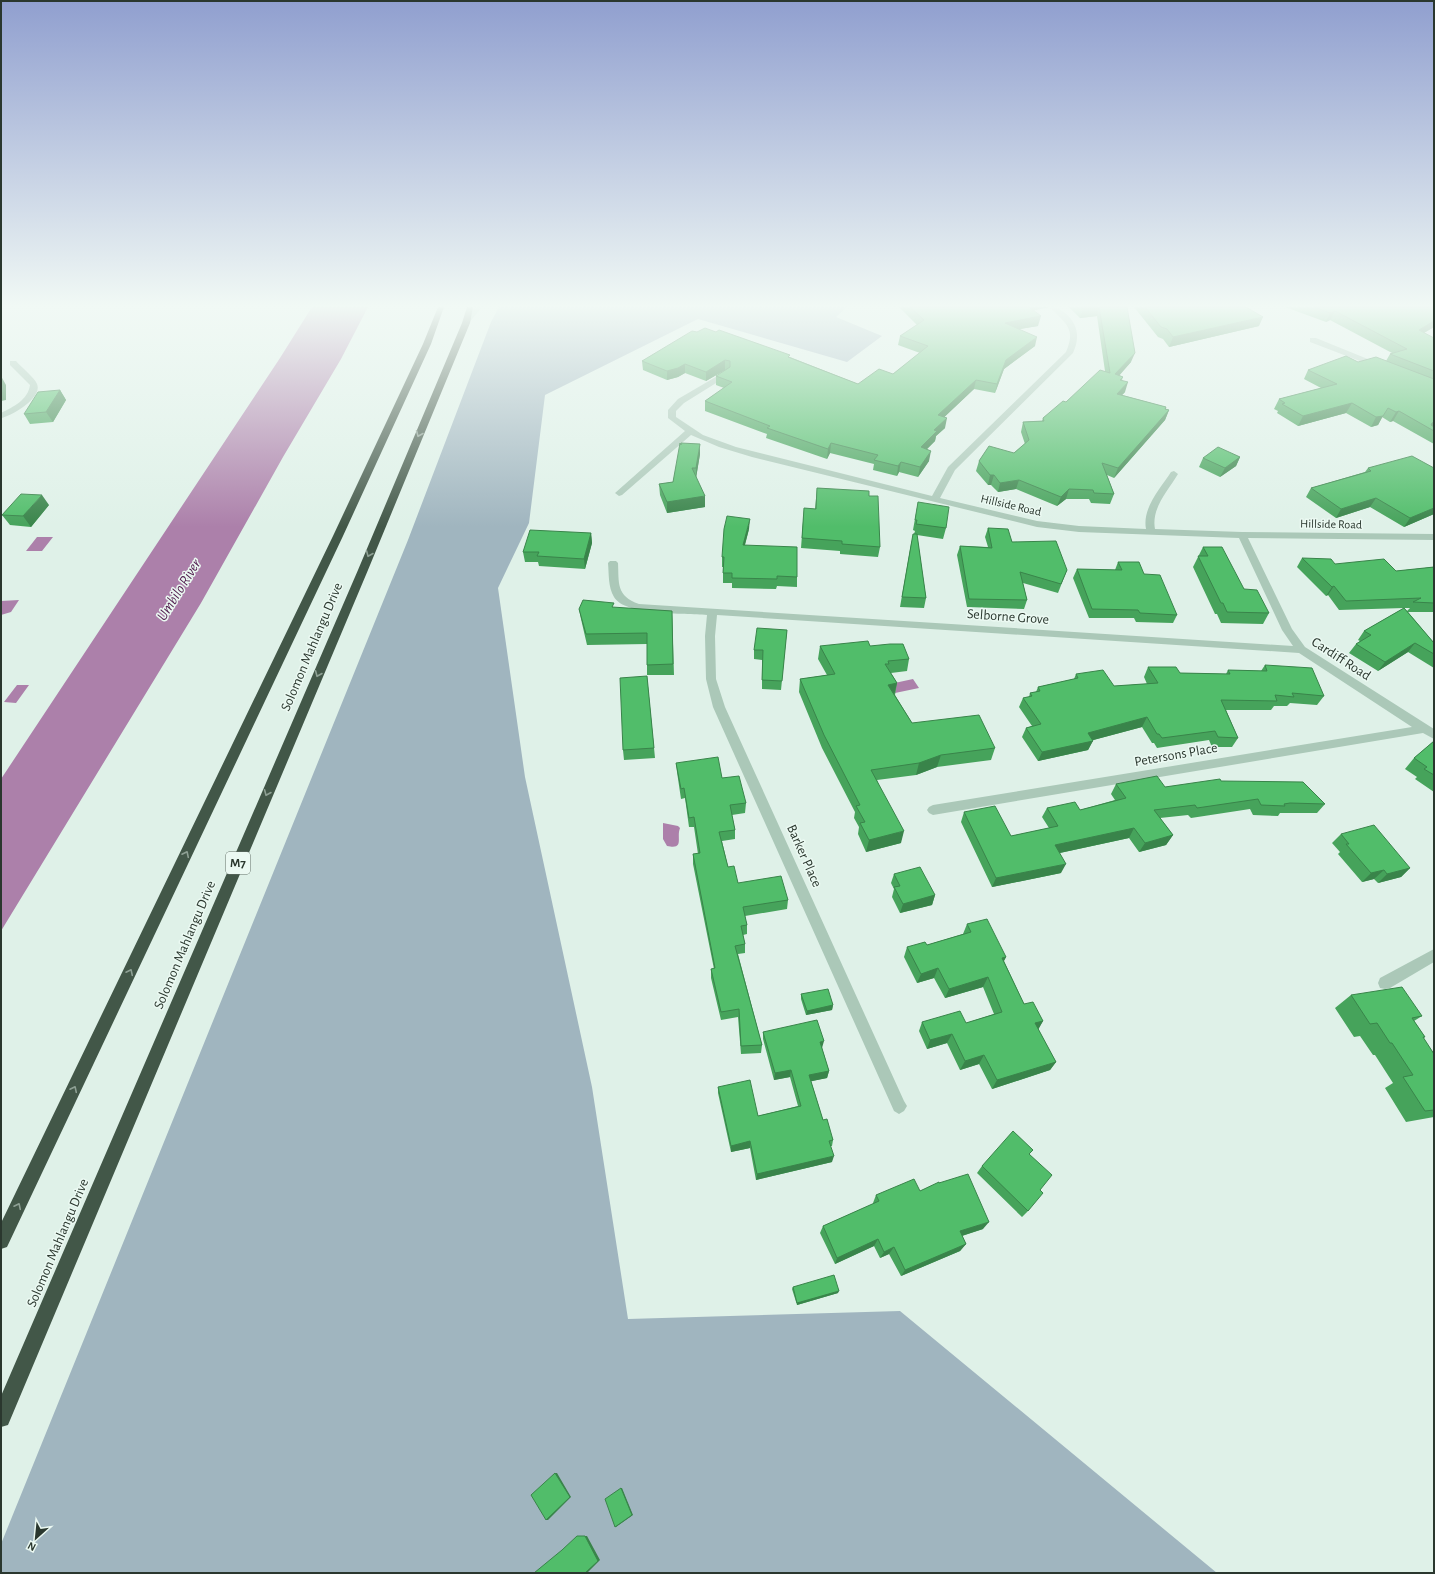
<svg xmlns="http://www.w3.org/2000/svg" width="1435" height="1574" font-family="'Alegreya Sans',sans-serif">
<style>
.green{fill:#a0b5bf}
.water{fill:#ac80aa}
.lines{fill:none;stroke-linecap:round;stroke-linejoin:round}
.minor{fill:#abc8b8;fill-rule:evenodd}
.highway{fill:#425748;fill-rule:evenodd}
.wall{fill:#46a35b;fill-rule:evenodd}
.shaded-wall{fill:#39844a}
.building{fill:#51bd6a;stroke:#39844a}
.oneway{stroke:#8ea094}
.labels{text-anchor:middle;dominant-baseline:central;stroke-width:3;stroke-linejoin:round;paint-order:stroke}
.far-street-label{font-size:12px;fill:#2a372e;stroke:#ebf9f2}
.shield{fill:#ebf9f2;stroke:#647169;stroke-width:1}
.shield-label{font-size:13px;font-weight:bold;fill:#2a372e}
.street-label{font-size:14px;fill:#2a372e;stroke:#ebf9f2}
.water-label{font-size:15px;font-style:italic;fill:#552252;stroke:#ebf9f2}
</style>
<rect width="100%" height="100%" fill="#dff1e8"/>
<!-- green -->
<path class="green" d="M499 307H847L836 317 882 336 847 362 698 319 545 395 529 523 498 588 525 777 592 1087 628 1319 900 1311 1217 1573H1V1544L408 540 491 322Z"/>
<!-- water -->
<path class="water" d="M312 307H368L341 359 283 457 201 603 1 931V779L280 358Z
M37 537H53L42 551H26Z
M19 600 11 612 1 615V601Z
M913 679 919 688 895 693 890 684Z
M17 685H29L16 703 4 702Z
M663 823 678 826 680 828C676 838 685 850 667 846L663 839Z"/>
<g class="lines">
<!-- minor -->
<path class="minor" d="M475 307H482L468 324H464L462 323Z
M1050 307C1064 307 1078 323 1077 337 1077 343 1075 348 1073 353L955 470 940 498 1037 521 1079 526 1146 529C1142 508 1160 489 1171 472L1174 471 1178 474C1168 491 1151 508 1155 529L1242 532 1434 534V540L1248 538 1292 629 1305 647 1434 729V739L1423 733 933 815 929 813 927 810 929 807 933 805 1412 727 1299 653 717 615 715 636 716 679 725 707 904 1101 907 1106 904 1111 899 1114 894 1111 713 707 706 679 705 636 707 615C685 613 625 616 614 597 608 587 609 574 608 563L610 561H616L618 563C619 583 616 596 639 604L1293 646 1282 630 1239 538 1079 532 1037 527 752 457 719 447 691 435 622 495 619 496 615 493 685 431 668 418V410L678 399 726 371H729V375L684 403 676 411V417L703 435 736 447 932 496 948 467 1066 352C1077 327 1064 323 1050 307Z
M1310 338H1316L1385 366 1384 368H1378L1310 342Z
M10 361H16C21 367 35 378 37 384 43 398 11 416 1 418V413C13 407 28 400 30 385L10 365Z
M1434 949V962L1390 988 1385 989 1380 988 1378 983 1380 978Z"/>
<!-- highway -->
<path class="highway" d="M438 307H444L431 344 343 536 7 1247 1 1249V1223L333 536 423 344Z
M467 307H473L470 323 368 570 8 1425 1 1427V1396L358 570 462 323Z"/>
</g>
<!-- wall -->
<path class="wall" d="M899 307H1049L1033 310 1038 326 1019 329 1035 346 1004 369 995 393 974 389 944 417 945 428 936 436 935 441 927 449 929 461 918 477 899 472 897 476 873 470 874 464 830 453 827 459 766 438 767 434 705 411V401L724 388 716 385V376L725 370 706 381 685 373 678 377 667 380 643 370 642 361 697 332 790 357 858 384 893 374 920 353 898 345 900 336 917 325Z
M1069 307H1127L1131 362 1119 375 1123 377 1122 380 1125 392 1122 395 1166 407V409L1169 410 1165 420 1114 478 1107 475 1114 494 1110 504 1091 503 1089 499H1066L1057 506 1016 489 998 492 991 485H988L976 471 979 461 1014 453 1025 444 1021 432 1023 422 1042 421 1043 418 1066 402 1105 371 1097 316 1080 318Z
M1134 307H1246L1259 326 1169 347 1163 339 1158 337Z
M1285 307H1434V327L1424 333 1434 338V444L1393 421 1390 422 1382 417 1378 425 1371 427 1346 413 1298 426 1277 413 1278 411 1274 409 1279 399 1321 388 1304 379 1308 370 1358 362 1386 361 1390 354 1392 353 1330 320 1326 322Z
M60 390 66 400 53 422 30 424 24 414Z
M681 445 700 454 696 478 705 507 667 513 660 495 659 484 673 482Z
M1240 457 1236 466 1220 477 1199 467 1203 458Z
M1368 468H1434V514L1404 527 1370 507 1336 518 1306 497 1311 488 1365 472Z
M817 488 869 496 880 547 878 557 840 554V551L801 548 804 508 815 509Z
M918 502 946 528 943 539 917 535 926 598 924 608 900 607 911 544 914 534 915 531 913 530Z
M49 505 31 527 10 525 2 515Z
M988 528 1012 542 1067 570 1058 593 1023 583 1027 600 1024 609 967 607 957 555 960 546 988 547 985 537Z
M749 529 745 545 797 577V587L777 586 776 589 732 588V583H723V567H722V557Z
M591 533 592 543 585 569 539 566 538 562H525L523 552Z
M1203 547 1244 589 1269 613 1263 624 1221 623 1217 614H1215L1193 567Z
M1302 558 1335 564 1396 571 1434 567V612H1408L1434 643V668L1408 652 1378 671 1349 653 1356 644 1360 641 1358 640 1364 631 1404 608 1339 610 1328 595 1326 596 1297 567ZM1404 608H1410L1407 611Z
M1118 562 1144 574 1177 615 1173 623 1136 622 1134 618H1089L1073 578 1077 569 1115 570Z
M614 608 672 611 674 675H647V644L587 645 581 619 579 609Z
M787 630 781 690 762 689V660L754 659V650Z
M820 646H870L909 659 907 671 891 673 897 683 895 695 912 723 995 748 991 760 937 767 916 775 877 780 901 843 866 852 858 834 859 827 854 818 855 812 822 748 799 692 800 679 827 675 818 659Z
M1265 665 1324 696 1317 705 1290 703 1287 706H1274L1271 710H1226L1238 738 1232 747H1212L1209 740 1157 748 1154 743H1152L1142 727 1093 740 1088 750 1038 761 1022 737 1026 728 1032 726 1019 707 1023 698 1029 697 1030 693 1036 692 1038 687 1074 679 1076 674 1114 686 1147 684 1144 677 1148 667 1180 673 1226 674 1228 670 1261 671Z
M647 676 655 758 624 760 623 750Z
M1434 741V792L1415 779 1417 777 1405 769 1414 758Z
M676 763 722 778 746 803 745 813 732 815 735 830V839L722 841 728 867 738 883 788 900 787 909 745 916 747 925V934L743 935 745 944V953L738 954 762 1045 761 1053 741 1054 738 1017 721 1020 711 978V969H714L693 864V854H698L694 827H689L685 798 681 799 677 772Z
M1221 781 1325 804 1317 813H1280L1278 816 1253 815 1250 809 1191 818 1188 815 1160 818 1173 835 1166 845 1139 852 1129 838 1060 853 1061 873 992 887 961 822 964 812 1011 836 1049 828 1042 817 1047 808 1080 810 1115 800 1111 794 1116 784 1165 787Z
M1341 834 1410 868 1401 877 1378 883 1374 879 1362 882 1338 854 1340 852 1332 843Z
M894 874 935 895 932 905 900 913 892 897 894 889 891 883Z
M967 924 1006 957 1004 961 1024 1004 1043 1021 1038 1029 1056 1062 1050 1070 992 1089 979 1064 960 1070 947 1043 927 1049 919 1031 922 1022 966 1023 994 1014 983 987 945 998 934 978 917 983 904 957 907 947 927 945 963 934Z
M801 994 833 1005 832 1010 806 1015 801 999Z
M1351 995 1422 1016 1414 1021 1425 1037 1423 1038 1434 1054V1117L1406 1122 1385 1088 1393 1083 1375 1055H1373L1360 1036 1354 1037 1335 1008Z
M763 1032 822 1048 829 1071 827 1078 811 1081 823 1120 833 1140 832 1146H830L832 1162 756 1180 750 1148 731 1152 718 1093V1087L758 1116 798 1106 790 1077 774 1080 763 1039Z
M1029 1155 1040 1190 1028 1211 1022 1217 977 1173 982 1166Z
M939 1183 983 1229 962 1236 966 1244 960 1251 901 1276 889 1254 880 1258 874 1246 835 1264 820 1233 823 1226 873 1204V1203L876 1195 920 1191Z
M793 1287 838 1293 797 1305 792 1289Z"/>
<!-- shaded-wall -->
<path class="shaded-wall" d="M1024 307H1049L1023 313Z
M1099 307 1097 316 1080 318 1083 309Z
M1335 311 1330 320 1326 322 1330 313Z
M1041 316 1038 326 1002 332 1005 323Z
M1263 317 1259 326 1169 347 1173 337Z
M1434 321V327L1413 339 1419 330Z
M1037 337 1035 346 1004 369 995 393 997 384 1006 360Z
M1135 353 1131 362 1112 384 1115 374Z
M725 360V370L706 381V372Z
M685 364V373L678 377 667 380V371Z
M1 376 6 385V400L1 401Z
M976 380 974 389 936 425 938 415Z
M1128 382 1125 392 1114 403 1117 394Z
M60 390 66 400 53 422 46 412Z
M1352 403 1346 413 1298 426 1303 416Z
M1169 410 1165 420 1114 478 1118 468Z
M1399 411 1393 421 1390 422 1396 412Z
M1383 416 1378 425 1371 427 1376 417Z
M947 418 945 428 936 436 935 441 919 457 921 447 934 430Z
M1434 422V429L1429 428 1432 423Z
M831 443 830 453 827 459 828 449Z
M700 444V454L696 478V468Z
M931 451 929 461 918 477 920 467Z
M1240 457 1236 466 1220 477 1225 468Z
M901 462 899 472 897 476 898 466Z
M990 475H994L991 485H988Z
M1019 480 1016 489 998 492 1000 483Z
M1069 489 1066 499 1057 506 1061 497Z
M42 495 49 505 31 527 23 516Z
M705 496V507L667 513V502Z
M1376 498 1370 507 1336 518 1341 509Z
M1434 508V514L1404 527 1410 518Z
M750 519 749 529 742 555 743 545Z
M591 533 592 543 585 569 584 559Z
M1334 586 1328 595 1326 596 1332 587Z
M1415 643 1408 652 1378 671 1385 662Z
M897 683 894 695 888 685Z
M1147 717 1142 727 1086 742 1093 741 1088 750 1038 761 1042 752 1088 733Z
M941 755 937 767 916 775 919 763Z
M1134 828 1129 838 1050 855 1055 845Z
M904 831 901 843 866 852 869 840Z
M1173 835 1166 845 1139 852 1145 843Z
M1066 864 1061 873 992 887 996 878Z
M1410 868 1401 877 1378 883 1387 874Z
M1384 870 1374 879 1362 882 1371 873Z
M935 895 932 905 900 913 903 904Z
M1006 957 1001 966 1002 958Z
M938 968 934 978 917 983 921 974Z
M988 977 983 987 945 998 949 989Z
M833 1005 832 1010 806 1015 807 1011Z
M1043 1021 1038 1030 1035 1023Z
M952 1034 947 1043 927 1049 930 1040Z
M824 1041 822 1048 818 1049 820 1042Z
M984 1055 979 1064 960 1070 965 1061Z
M1056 1062 1050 1070 992 1089 997 1080Z
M791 1070 790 1077 774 1080 775 1073Z
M829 1071 827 1078 808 1082 809 1075Z
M750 1141V1148L731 1152V1146Z
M834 1156 832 1162 756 1180 757 1174Z
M989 1222 983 1229 955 1238 960 1231Z
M878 1239 874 1246 835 1264 837 1258Z
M966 1244 960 1251 901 1276 905 1270Z
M894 1247 889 1254 880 1258 884 1252Z
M839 1291 838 1293 797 1305V1303Z
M555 1473H557L571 1497 548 1520H546Z
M621 1488H622L633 1515 616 1527H615Z
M585 1536H587L600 1560 587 1573H585Z"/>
<!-- building -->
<path class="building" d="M910 307H1029L1041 316 1005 323 1037 337 1006 360 997 384 976 380 938 415 947 418 934 430 937 431 921 447 931 451 920 467 901 462 898 466 874 460 878 455 831 443 828 449 767 428 770 426 705 401 732 382 716 376 730 367V361L725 360 706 372 685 364 678 368 667 371 642 361 692 331 697 332 705 328 716 332 719 330 790 355 788 357 858 384 879 369 893 374 928 346 900 336 924 320Z
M1081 307H1098L1083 309Z
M1099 307H1127L1135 353 1115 374 1123 377 1120 380 1128 382 1117 394 1166 407 1165 409 1169 410 1118 468 1102 463 1114 494 1094 493 1093 490 1069 489 1061 497 1019 480 1000 483 994 475H990L979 461 989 446 1014 453 1029 440 1023 422 1044 421 1043 418 1063 401 1066 402 1100 370 1110 373Z
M1145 307H1246L1263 317 1173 337 1167 329 1161 327Z
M1314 307H1434V321L1419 330 1434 338V371L1390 354 1407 349 1335 311 1330 313Z
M1346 356 1358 362 1376 357 1434 379V422L1432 423 1431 425 1434 427V431L1399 411 1396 412 1388 408 1383 416 1376 417 1352 403 1303 416 1282 404 1285 403 1279 399 1337 384 1308 370Z
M60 390 46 412 24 414 38 392Z
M680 443 681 445V443L700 444 696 468H692L705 496 667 502 659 484 673 482Z
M1218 447 1240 457 1225 468 1203 458Z
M1412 456 1434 468V508L1410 518 1376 498 1341 509 1311 488 1371 471 1368 468Z
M817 488 869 491V496H878L880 547 842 544V541L802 538 804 508 816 509Z
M21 494 42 495 23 516 2 515Z
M918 502 949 507 946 528 916 524 917 520H915Z
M727 516 750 519 743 545 797 547V577L777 576V579L732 578V573H723L724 557H722L724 529Z
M988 528 1008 529 1012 542 1056 541 1067 570 1061 584 1020 572 1027 600 969 599 960 546 992 548Z
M530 530 591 533 584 559 537 556 539 552H523Z
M913 534H917L926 598 902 597Z
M1203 547H1222L1244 589 1257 590 1269 613 1227 612 1223 603H1221L1198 556H1208Z
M1302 558 1331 559 1335 564 1384 559 1396 571 1434 567V603L1413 602 1421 598 1346 601 1334 586 1332 587Z
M1118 562H1139L1144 574 1160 575 1177 615 1140 613 1138 610 1092 609 1077 569 1122 570Z
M583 600 614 603 612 607 672 611 673 664 647 665V633L586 634 579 609Z
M1404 608 1434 643V654L1415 643 1385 662 1356 644 1371 635 1364 631Z
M757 628 787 630 782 681 762 680 763 650H754Z
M868 641 870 646 890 644H903L909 659 888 661 889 664H885L897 683 888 685 912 723 979 715 995 748 941 755 919 763 871 770 904 831 869 840 860 823 865 822 856 806 860 805 824 735 800 679 835 674 820 646Z
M1265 665 1312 668 1324 696 1292 693 1294 697 1275 695 1277 701 1221 700 1238 738 1218 737 1215 731 1162 738 1159 734H1157L1147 717 1088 733 1093 741 1042 752 1026 728 1041 724 1023 698 1032 696 1030 693 1040 691 1038 687 1078 678 1076 674 1103 670 1114 686 1158 683 1148 667H1176L1180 673 1230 674 1228 670 1267 671Z
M647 676 654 748 623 750 620 678Z
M1434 741V775L1424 769 1427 767 1414 758Z
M718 757 722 778 739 776 746 803 730 805 735 830 719 832 728 867 734 866 738 883 781 876 788 900 743 907 747 925 741 926 745 944 735 946 762 1045 741 1046 739 1009 721 1012 711 969 715 968 693 854 700 853 694 817 689 818 684 788 681 789 676 763Z
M1157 776 1165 787 1220 779 1221 781 1303 782 1325 804 1290 803 1284 804 1285 806 1261 805 1258 799 1197 808 1195 805 1154 810 1173 835 1145 843 1134 828 1055 845 1066 864 996 878 964 812 995 806 1011 836 1058 826 1047 808 1075 802 1080 810 1126 798 1116 784Z
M1374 825 1410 868 1387 874 1384 870 1371 873 1346 844H1349L1341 834Z
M920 867 935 895 903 904 894 887 900 886 894 874Z
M987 919 1006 957 1002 958 1024 1004 1033 1002 1043 1021 1035 1023 1056 1062 997 1080 984 1055 965 1061 952 1034 930 1040 922 1022 960 1011 966 1023 1002 1012 988 977 949 989 938 968 921 974 907 947 925 942 927 945 971 932 967 924Z
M1402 987 1422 1016 1412 1018 1425 1037H1423L1434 1054V1110L1425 1111 1403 1077 1413 1075 1392 1043H1390L1377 1023 1370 1024 1351 995Z
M828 989 833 1005 807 1011 801 994Z
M817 1020 824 1041 820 1042 829 1071 809 1075 823 1120 827 1119 833 1140 829 1141 834 1156 757 1174 750 1141 731 1146 718 1087 750 1080 758 1116 801 1106 791 1070 775 1073 763 1032Z
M1013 1131 1033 1150 1029 1154 1052 1175 1040 1190 1043 1193 1028 1211 982 1166Z
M968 1174 989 1222 960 1231 966 1244 905 1270 894 1247 884 1252 878 1239 837 1258 823 1226 879 1201 876 1195 914 1179 920 1191 939 1182V1183Z
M834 1275 839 1291 797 1303 793 1287Z
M555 1473 570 1497 546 1520 531 1495Z
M621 1488 632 1515 615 1527 605 1499Z
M577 1536H585L598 1561 585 1573H534L562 1550Z"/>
<!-- one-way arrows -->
<defs><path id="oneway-chevron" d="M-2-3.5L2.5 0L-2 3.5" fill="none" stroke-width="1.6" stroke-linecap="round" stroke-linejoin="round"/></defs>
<g class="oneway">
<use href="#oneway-chevron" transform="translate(419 434) rotate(113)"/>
<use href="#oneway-chevron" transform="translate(369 554) rotate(113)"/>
<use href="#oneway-chevron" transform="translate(318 674) rotate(113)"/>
<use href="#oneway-chevron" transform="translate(267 793) rotate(113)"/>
<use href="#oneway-chevron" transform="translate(186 854) rotate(-64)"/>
<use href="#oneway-chevron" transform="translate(130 972) rotate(-64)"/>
<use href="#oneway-chevron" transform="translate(74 1089) rotate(-64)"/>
<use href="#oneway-chevron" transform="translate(18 1206) rotate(-64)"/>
</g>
<!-- sky -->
<linearGradient id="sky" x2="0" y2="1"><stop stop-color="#909fcf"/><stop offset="0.58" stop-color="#f1f9f5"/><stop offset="1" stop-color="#f1f9f5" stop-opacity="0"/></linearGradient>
<rect width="1435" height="527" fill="url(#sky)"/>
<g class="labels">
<!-- far-street labels -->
<g class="far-street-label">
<text transform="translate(1011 505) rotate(13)">Hillside Road</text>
<text transform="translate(1331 524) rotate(1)">Hillside Road</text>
</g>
<!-- shield labels -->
<rect class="shield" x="226" y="852" width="24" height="22" rx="3"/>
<g class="shield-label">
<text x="238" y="863">M7</text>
</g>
<!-- street labels -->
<g class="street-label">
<text transform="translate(1008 617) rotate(4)">Selborne Grove</text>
<text transform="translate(312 647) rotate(-67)">Solomon Mahlangu Drive</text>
<text transform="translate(1341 659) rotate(33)">Cardiff Road</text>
<text transform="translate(1176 755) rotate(-10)">Petersons Place</text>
<text transform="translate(804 856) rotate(66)">Barker Place</text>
<text transform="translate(185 945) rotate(-67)">Solomon Mahlangu Drive</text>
<text transform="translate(58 1243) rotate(-67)">Solomon Mahlangu Drive</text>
</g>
<!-- water labels -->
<g class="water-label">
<text transform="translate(179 590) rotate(-58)">Umbilo River</text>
</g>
</g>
<!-- border -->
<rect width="1435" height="1574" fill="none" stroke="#2a372e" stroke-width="4"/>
<!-- north arrow -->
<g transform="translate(36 1538) rotate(207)" stroke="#ebf9f2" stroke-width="3" paint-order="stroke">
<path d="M0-3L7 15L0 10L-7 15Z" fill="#2a372e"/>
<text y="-6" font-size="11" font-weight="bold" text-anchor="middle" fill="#2a372e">N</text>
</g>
</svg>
